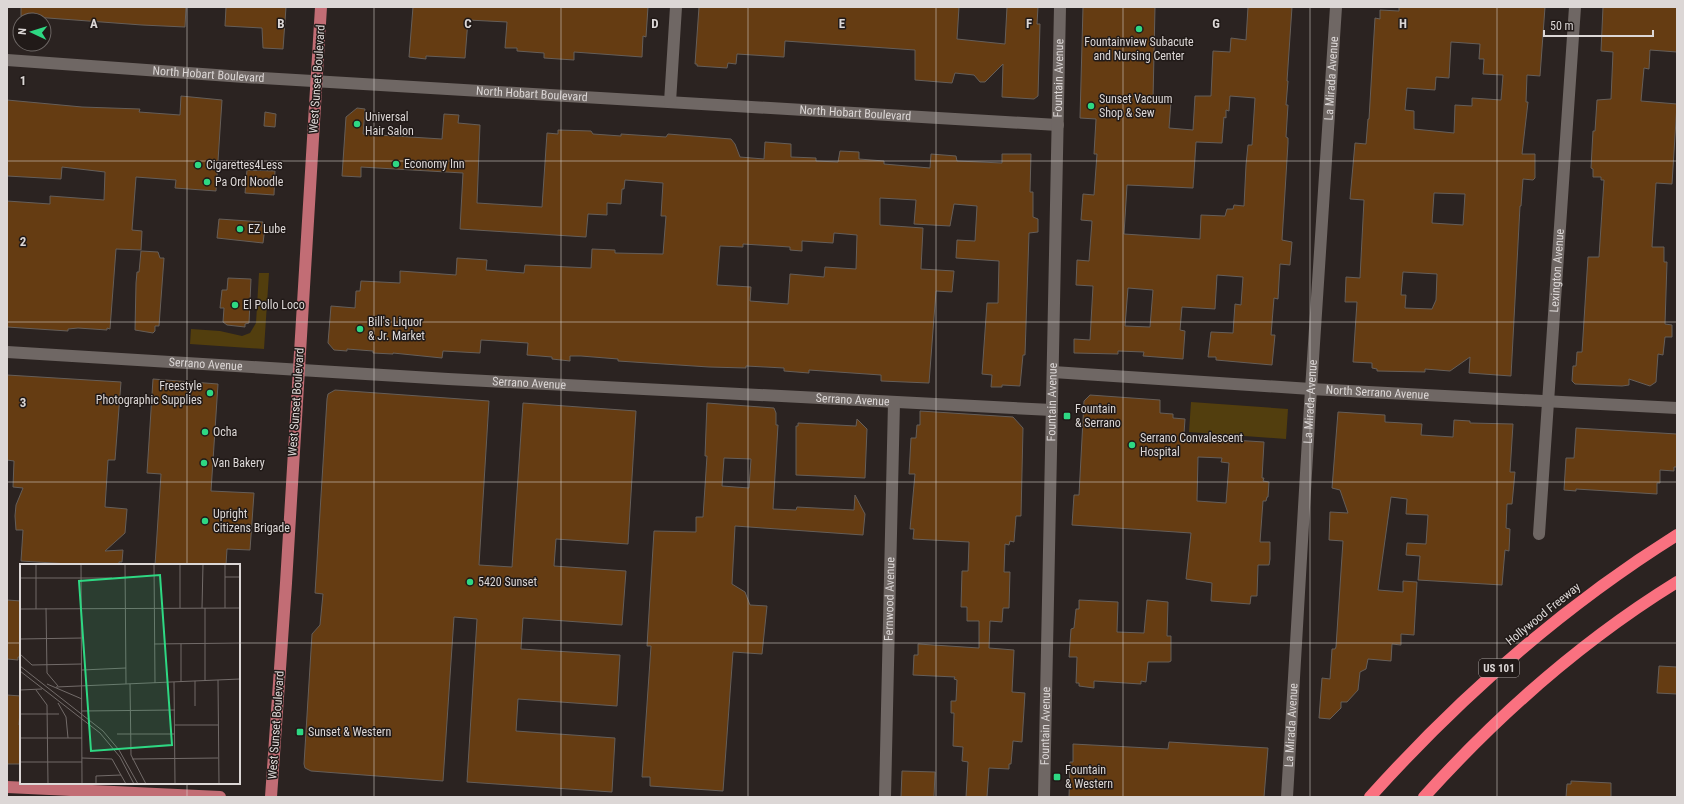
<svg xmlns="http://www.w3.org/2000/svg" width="1684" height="804" font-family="'Roboto Condensed',sans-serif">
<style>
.green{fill:#523e0e}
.building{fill:#653c12;stroke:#655e59;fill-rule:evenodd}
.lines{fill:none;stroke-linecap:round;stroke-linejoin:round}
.street{stroke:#6f6764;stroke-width:12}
.secondary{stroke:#6f6764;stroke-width:12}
.primary{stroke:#c26d75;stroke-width:12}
.highway{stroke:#fa7180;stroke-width:12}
.grid{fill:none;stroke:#dcd7d6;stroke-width:1;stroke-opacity:0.55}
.poi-dot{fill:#2ed883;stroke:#211a18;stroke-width:1.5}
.labels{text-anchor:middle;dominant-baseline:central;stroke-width:3;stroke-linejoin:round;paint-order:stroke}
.shield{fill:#211a18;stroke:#a49e9d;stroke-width:1}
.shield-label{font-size:11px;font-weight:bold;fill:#dcd7d6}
.poi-label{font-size:12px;fill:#dcd7d6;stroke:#211a18;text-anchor:start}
.street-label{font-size:12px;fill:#dcd7d6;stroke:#211a18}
.inset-road{fill:none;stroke:#726b69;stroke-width:1}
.view{fill:#2ed883;fill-opacity:0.15;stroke:#2ed883;stroke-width:2}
.inset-edge{fill:none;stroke:#dcd7d6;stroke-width:2}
.grid-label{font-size:13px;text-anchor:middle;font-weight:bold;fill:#dcd7d6;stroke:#211a18;stroke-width:3;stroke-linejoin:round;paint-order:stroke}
</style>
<rect width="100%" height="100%" fill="#2b2321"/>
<!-- green -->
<path class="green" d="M259 273H269L264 349 190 344 191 329 220 331 242 336 250 333 256 323Z
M1191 402 1288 409 1286 439 1189 432Z"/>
<!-- building -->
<path class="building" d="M21 7H186L185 27 142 25 21 16Z
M226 7H286L283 49 263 48 262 28 225 26Z
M413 7H648L646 37 643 36 642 57 574 52V60L544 58V53L517 51V48H505L507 22 468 20 465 58 426 56V59L409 57Z
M699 7H959L957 39 1005 44 1007 7H1038L1037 24H1040L1038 96 1034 99 1002 97 1003 64 985 82H980L974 75 955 73 952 83 915 80V50L785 41 784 57 737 54 736 64 728 63 727 68 697 66V64H695Z
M1083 7H1155L1153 100 1171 101 1169 128 1193 130 1195 96H1211L1213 51 1230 52 1231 38 1246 40 1248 7H1292L1287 81H1288L1286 105H1288L1286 137 1288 138V143L1282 240 1292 242 1290 265 1280 264 1278 299 1274 298 1271 335H1275L1272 365 1216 360V357H1208L1211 332 1233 333 1235 304 1241 305 1243 277 1217 275 1215 309 1182 307 1180 330 1185 331 1183 359 1143 356 1144 352 1118 351V354L1074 353V339L1090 340 1093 286 1076 285 1077 260 1089 261 1092 221 1081 220 1083 194 1094 195 1097 154H1094L1096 119 1080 118ZM1230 96 1255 98 1252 145H1248L1246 165 1244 206 1234 205 1233 209H1227L1225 216 1201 215 1200 239 1124 234 1127 185 1193 188 1196 142 1222 143 1224 117 1226 118V110L1229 111ZM1128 288 1153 290 1150 327 1125 326Z
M1399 7H1545L1540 76 1527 75 1526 102H1528L1522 154H1535V178L1533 180 1523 179 1521 206H1520L1511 376 1469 373 1470 357 1450 371 1425 369V372L1377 371V369L1372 368V363L1353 362 1357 302H1345L1346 277 1360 278 1364 200 1350 199 1355 143 1366 144 1368 119H1369L1375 18 1380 19V10L1399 11ZM1451 42 1480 44 1479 59H1484L1483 74 1503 75 1501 100 1472 98V106L1455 105 1454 133 1414 129V111L1405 110 1407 88 1435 90 1436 77 1449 78ZM1434 193 1465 194 1463 225 1432 223ZM1403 272 1437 274 1436 300 1432 309 1405 308 1406 295H1401Z
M1603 7H1677V52L1650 50 1649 69 1644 68 1641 101 1677 104 1672 184 1656 183 1652 247H1664V262H1667L1665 324 1672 325V337H1665L1663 355 1658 354 1656 382 1650 386 1629 379V385L1622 386 1575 384 1572 381 1573 366H1576L1577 352H1582L1588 257H1599L1604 180H1601V177H1593V169L1591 168 1593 131H1595L1597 100 1611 99 1613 52 1601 51Z
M181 96 222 100 216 191 175 188 176 180 136 177 132 230 142 231 141 250 116 249 110 329 107 328V330L78 328 68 329V331L7 327V201L50 204V196L104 200 105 172 62 167 61 179 7 176V100L82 107 140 109 139 112 180 115Z
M357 108 365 109 363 134 442 139 444 114 459 115 458 123 480 125 477 203 542 207 547 133 558 134V130L591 131 593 134 621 136V134L666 137 668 134 731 139 735 144 740 157 764 159 765 142 791 144V157L816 158V161L838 162 840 151 859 152V159L884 161V164L930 168 931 154 956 156 957 161 1002 163V154H1031L1030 192H1033V217L1038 219V232L1029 233 1025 355H1023L1020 386 1002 385V387H991L992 375 982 374 987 303H998L999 261 956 258 957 240 975 241 977 206 954 204 950 226 914 224 916 200 880 198V225L923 228 921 269 954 271 952 292 936 291 929 383 881 381V375L809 370V373L784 371V368L746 366V368L709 367 618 361V359L581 356H570V361L552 359V357L527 355 528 343 481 340 480 353 443 351 442 358 393 353V354L373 353V351L347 349V351L334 350 328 343 331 306 355 308 356 291H360L361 281 400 283V271L456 275 457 258 487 260 486 270 524 273 525 265 591 268 592 249 615 250V253L663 254 666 216H661L663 183 625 180 624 189H622L621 204 607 203V215L588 214 586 237 460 229 463 173 361 167V177L342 176 346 117ZM834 233 857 235 856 269 825 267 824 277 790 274 788 304 750 301 751 287 717 285 720 246 743 247V244L790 247V250L802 251V241L833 243Z
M265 112 276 114 275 127 264 126Z
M247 170 275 171 274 195 245 193Z
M219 219 263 222 262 227H265L263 243 217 238Z
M141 251 158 252 160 258H164L159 326H155V331L153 333 135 330 136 283 137 272H139Z
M228 278 251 279 249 323 245 324V327L227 325 223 322 224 308H220L222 290H227Z
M7 375 121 382 115 460H108L105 507 127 509 125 533 105 551 123 550 122 562H119V565H85L21 561 23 530H16L15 516 16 505 23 488 13 487 14 461 7 460Z
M153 379 218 384 211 491 254 493 250 550 227 549 226 565H155L161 474 147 473Z
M335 390 489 401 479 565 512 567 523 403 636 411 628 544 556 539 554 566 626 571 622 625 523 618 521 649 620 655 617 706 518 699 516 731 615 738 612 792 467 782 477 619 454 617 443 781 311 771 305 768 304 764 312 634 320 625 323 594 315 593 327 399 328 394Z
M1090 395 1160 400V413L1173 414V418L1185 419 1184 434 1206 436V437L1217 439 1264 442 1262 478H1264L1263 481 1269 482 1268 497H1267L1266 501H1263L1260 542H1270V559L1269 565H1258L1257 596H1251L1250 604 1211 601 1212 583 1186 579 1191 533 1072 525 1074 495H1079L1084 401ZM1198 457 1222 458 1221 462 1229 463 1226 503 1197 501Z
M707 403 774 408 776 413V425H778L773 509 796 510 797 507 854 510 855 495 865 514 863 535 735 526 732 584 745 592 750 605 767 606 762 654 733 652 723 791 650 786V777H642L651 646H647L654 531 696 532V517H703L707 456H705ZM724 458 751 459 749 488 722 486Z
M920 411 1013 417 1023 428 1021 516H1016L1014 542 1010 541 1009 545 1005 544 1004 572H1010L1009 608H1003L1002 622 990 621 989 648 1014 650 1012 692 1025 693 1022 742 1013 741 1011 764H1009V769L989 768 987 797H966L968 762 962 761 963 747 953 746 954 713H951V701H956L957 680 954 679 955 677 913 675 914 655H918V644L979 648V621H967V607H961L962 571H968L969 542 913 539 914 529H910L915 474H909L911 438H916L917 425H920Z
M1338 412 1385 415V422L1422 424 1421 435 1453 437 1454 420 1470 421V423L1513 424 1510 472H1515L1512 504H1507L1506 528 1510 529 1509 551 1505 550 1502 585 1418 580 1420 556 1406 555 1407 543 1426 544 1428 515 1406 514 1407 499 1391 497 1378 590 1403 592V581L1417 582 1414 635 1401 634V645L1392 644 1391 661 1368 659 1366 669 1360 672 1358 690 1347 702H1341V708L1330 719 1319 718 1322 678 1330 679 1332 649H1335L1336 647 1343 541 1329 540 1330 512 1348 513 1340 490 1332 488Z
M857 419 867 429 865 478 796 475V426H798V423L856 426Z
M1576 428 1677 434V467H1674V471L1660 470V483H1657V494L1576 489V491L1564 490 1566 458H1574Z
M7 600 21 601V657H18V660L7 659Z
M1079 600 1118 602 1117 632 1144 633 1147 600 1168 602 1167 636H1171V661L1169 662H1148L1146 682 1141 681V684L1094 681V688L1079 686V683H1076L1077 657H1069L1071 629 1074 628 1076 609H1079Z
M1659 666 1677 667V694L1657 693Z
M7 695 21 696 19 725H21V763L19 764H7Z
M1169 742 1268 748 1264 797H1069L1070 762H1073V744L1168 749Z
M902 771 935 772 934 797H901Z
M1571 781 1611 783V797H1566L1567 784H1571Z"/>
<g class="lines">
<!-- street -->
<g class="street">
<path id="s1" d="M7 60 244 77 1058 125"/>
<path d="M670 102 676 7"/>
<path id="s2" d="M7 352 448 379 1052 410"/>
<path id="s3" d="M1053 372 1311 389 1677 408"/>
<path id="s4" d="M1539 534 1575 7"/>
<path id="s5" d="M885 797 894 402"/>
<path id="s6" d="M1287 797 1310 405 1336 7"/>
</g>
<!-- secondary -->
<path class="secondary" id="s7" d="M1044 797 1060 7"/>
<!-- primary -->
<path class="primary" d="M7 787 220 797
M271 797 286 583 321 7"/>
<!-- highway -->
<path class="highway" d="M1370 797C1461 696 1562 607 1677 535
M1424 797C1498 715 1583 640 1677 582"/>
</g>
<!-- grid -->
<path class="grid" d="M187 7V565M374 7V797M561 7V797M748 7V797M936 7V797M1123 7V797M1310 7V797M1497 7V797M7 161H1677M7 322H1677M7 482H1677M7 643H21M239 643H1677M187 783V797"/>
<!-- markers -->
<g class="poi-dot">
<circle cx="1139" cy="29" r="4"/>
<circle cx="1091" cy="106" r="4"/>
<circle cx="357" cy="124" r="4"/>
<circle cx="396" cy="164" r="4"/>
<circle cx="198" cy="165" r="4"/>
<circle cx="207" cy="182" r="4"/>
<circle cx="240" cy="229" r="4"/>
<circle cx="235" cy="305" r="4"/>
<circle cx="360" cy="329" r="4"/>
<circle cx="210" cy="393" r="4"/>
<rect x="1063" y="412" width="8" height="8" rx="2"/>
<circle cx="205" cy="432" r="4"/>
<circle cx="1132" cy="445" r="4"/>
<circle cx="204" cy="463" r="4"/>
<circle cx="205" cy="521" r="4"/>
<circle cx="470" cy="582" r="4"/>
<rect x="296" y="728" width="8" height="8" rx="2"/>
<rect x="1053" y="773" width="8" height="8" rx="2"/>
</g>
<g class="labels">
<!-- shield labels -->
<rect class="shield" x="1479" y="659" width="40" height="18" rx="3"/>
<g class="shield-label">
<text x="1499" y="668">US 101</text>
</g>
<!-- poi labels -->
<g class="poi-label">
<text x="1139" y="42" text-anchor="middle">Fountainview Subacute<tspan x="1139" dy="14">and Nursing Center</tspan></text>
<text x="1099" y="99">Sunset Vacuum<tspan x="1099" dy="14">Shop &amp; Sew</tspan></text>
<text x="365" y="117">Universal<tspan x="365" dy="14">Hair Salon</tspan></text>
<text x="404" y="164">Economy Inn</text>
<text x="206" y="165">Cigarettes4Less</text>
<text x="215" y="182">Pa Ord Noodle</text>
<text x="248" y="229">EZ Lube</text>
<text x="243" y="305">El Pollo Loco</text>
<text x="368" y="322">Bill's Liquor<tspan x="368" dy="14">&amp; Jr. Market</tspan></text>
<text x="202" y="386" text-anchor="end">Freestyle<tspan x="202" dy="14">Photographic Supplies</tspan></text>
<text x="1075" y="409">Fountain<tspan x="1075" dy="14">&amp; Serrano</tspan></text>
<text x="213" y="432">Ocha</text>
<text x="1140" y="438">Serrano Convalescent<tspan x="1140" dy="14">Hospital</tspan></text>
<text x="212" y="463">Van Bakery</text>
<text x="213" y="514">Upright<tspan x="213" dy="14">Citizens Brigade</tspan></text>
<text x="478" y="582">5420 Sunset</text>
<text x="308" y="732">Sunset &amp; Western</text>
<text x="1065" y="770">Fountain<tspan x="1065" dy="14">&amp; Western</tspan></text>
</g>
<!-- street labels -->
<g class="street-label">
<text stroke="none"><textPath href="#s1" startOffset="202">North Hobart Boulevard</textPath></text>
<text stroke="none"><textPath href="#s7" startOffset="719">Fountain Avenue</textPath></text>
<text transform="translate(317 79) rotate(-86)">West Sunset Boulevard</text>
<text stroke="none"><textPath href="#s6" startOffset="720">La Mirada Avenue</textPath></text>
<text stroke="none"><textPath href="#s1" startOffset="526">North Hobart Boulevard</textPath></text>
<text stroke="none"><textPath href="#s1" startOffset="850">North Hobart Boulevard</textPath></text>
<text stroke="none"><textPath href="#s4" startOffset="264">Lexington Avenue</textPath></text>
<text stroke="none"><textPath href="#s2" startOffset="199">Serrano Avenue</textPath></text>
<text stroke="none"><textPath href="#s2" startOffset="523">Serrano Avenue</textPath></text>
<text stroke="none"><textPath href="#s3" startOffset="325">North Serrano Avenue</textPath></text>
<text stroke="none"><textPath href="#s2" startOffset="847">Serrano Avenue</textPath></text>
<text transform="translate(296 402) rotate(-86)">West Sunset Boulevard</text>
<text stroke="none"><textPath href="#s7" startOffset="395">Fountain Avenue</textPath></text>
<text stroke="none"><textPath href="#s6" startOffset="396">La Mirada Avenue</textPath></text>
<text stroke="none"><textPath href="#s5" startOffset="198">Fernwood Avenue</textPath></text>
<text transform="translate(1543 614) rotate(-39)">Hollywood Freeway</text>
<text transform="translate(276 725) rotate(-86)">West Sunset Boulevard</text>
<text stroke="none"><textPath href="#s6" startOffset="72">La Mirada Avenue</textPath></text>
<text stroke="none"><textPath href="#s7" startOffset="71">Fountain Avenue</textPath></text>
</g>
</g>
<!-- overview -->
<g transform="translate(20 564)">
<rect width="220" height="220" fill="#2b2321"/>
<path class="inset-road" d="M16 0V45M61 0 62 220M105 0 106 120M134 0 135 119M160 0V44M205 0V44M205 13H220M0 14H92M26 44 27 109 38 122M182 44 183 0M185 44V117M0 45 220 44M0 75 62 74M134 80 220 79M161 80V118M0 90 12 101 62 100M0 102 83 167 99 186 118 220M62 106 106 104M0 107 80 169 100 193 114 220M198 116 199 220M154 118 155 220M27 120 62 135M110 120 111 191 126 220M36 123 220 115M0 126 22 125M16 126 27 141 28 220M38 139 46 153 48 174M175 142V117M62 147 155 146M0 150H39M155 161H198M97 170H155M0 174H62M62 194 92 195 106 220M112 195 198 194M0 198H62M76 220V212L101 211"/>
<path class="view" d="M140 11 152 181 71 187 59 17Z"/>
<rect width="220" height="220" class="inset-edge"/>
</g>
<g class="grid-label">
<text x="94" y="28">A</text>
<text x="281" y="28">B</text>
<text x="468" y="28">C</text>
<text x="655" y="28">D</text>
<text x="842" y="28">E</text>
<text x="1029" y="28">F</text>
<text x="1216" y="28">G</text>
<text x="1403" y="28">H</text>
<text x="23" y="85">1</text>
<text x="23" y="246">2</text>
<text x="23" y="407">3</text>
</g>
<!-- border -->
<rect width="1684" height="804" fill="none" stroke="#dcd7d6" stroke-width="16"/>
<!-- north arrow -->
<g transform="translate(32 32) rotate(274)"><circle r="19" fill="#211a18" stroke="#6c6664"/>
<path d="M0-3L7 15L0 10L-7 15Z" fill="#2ed883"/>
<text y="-6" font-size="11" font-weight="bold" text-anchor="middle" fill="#dcd7d6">N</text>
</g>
<!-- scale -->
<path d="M1544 30v6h109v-6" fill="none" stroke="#dcd7d6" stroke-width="2"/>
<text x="1550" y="30" font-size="12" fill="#dcd7d6" stroke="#211a18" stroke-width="3" paint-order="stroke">50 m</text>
</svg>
